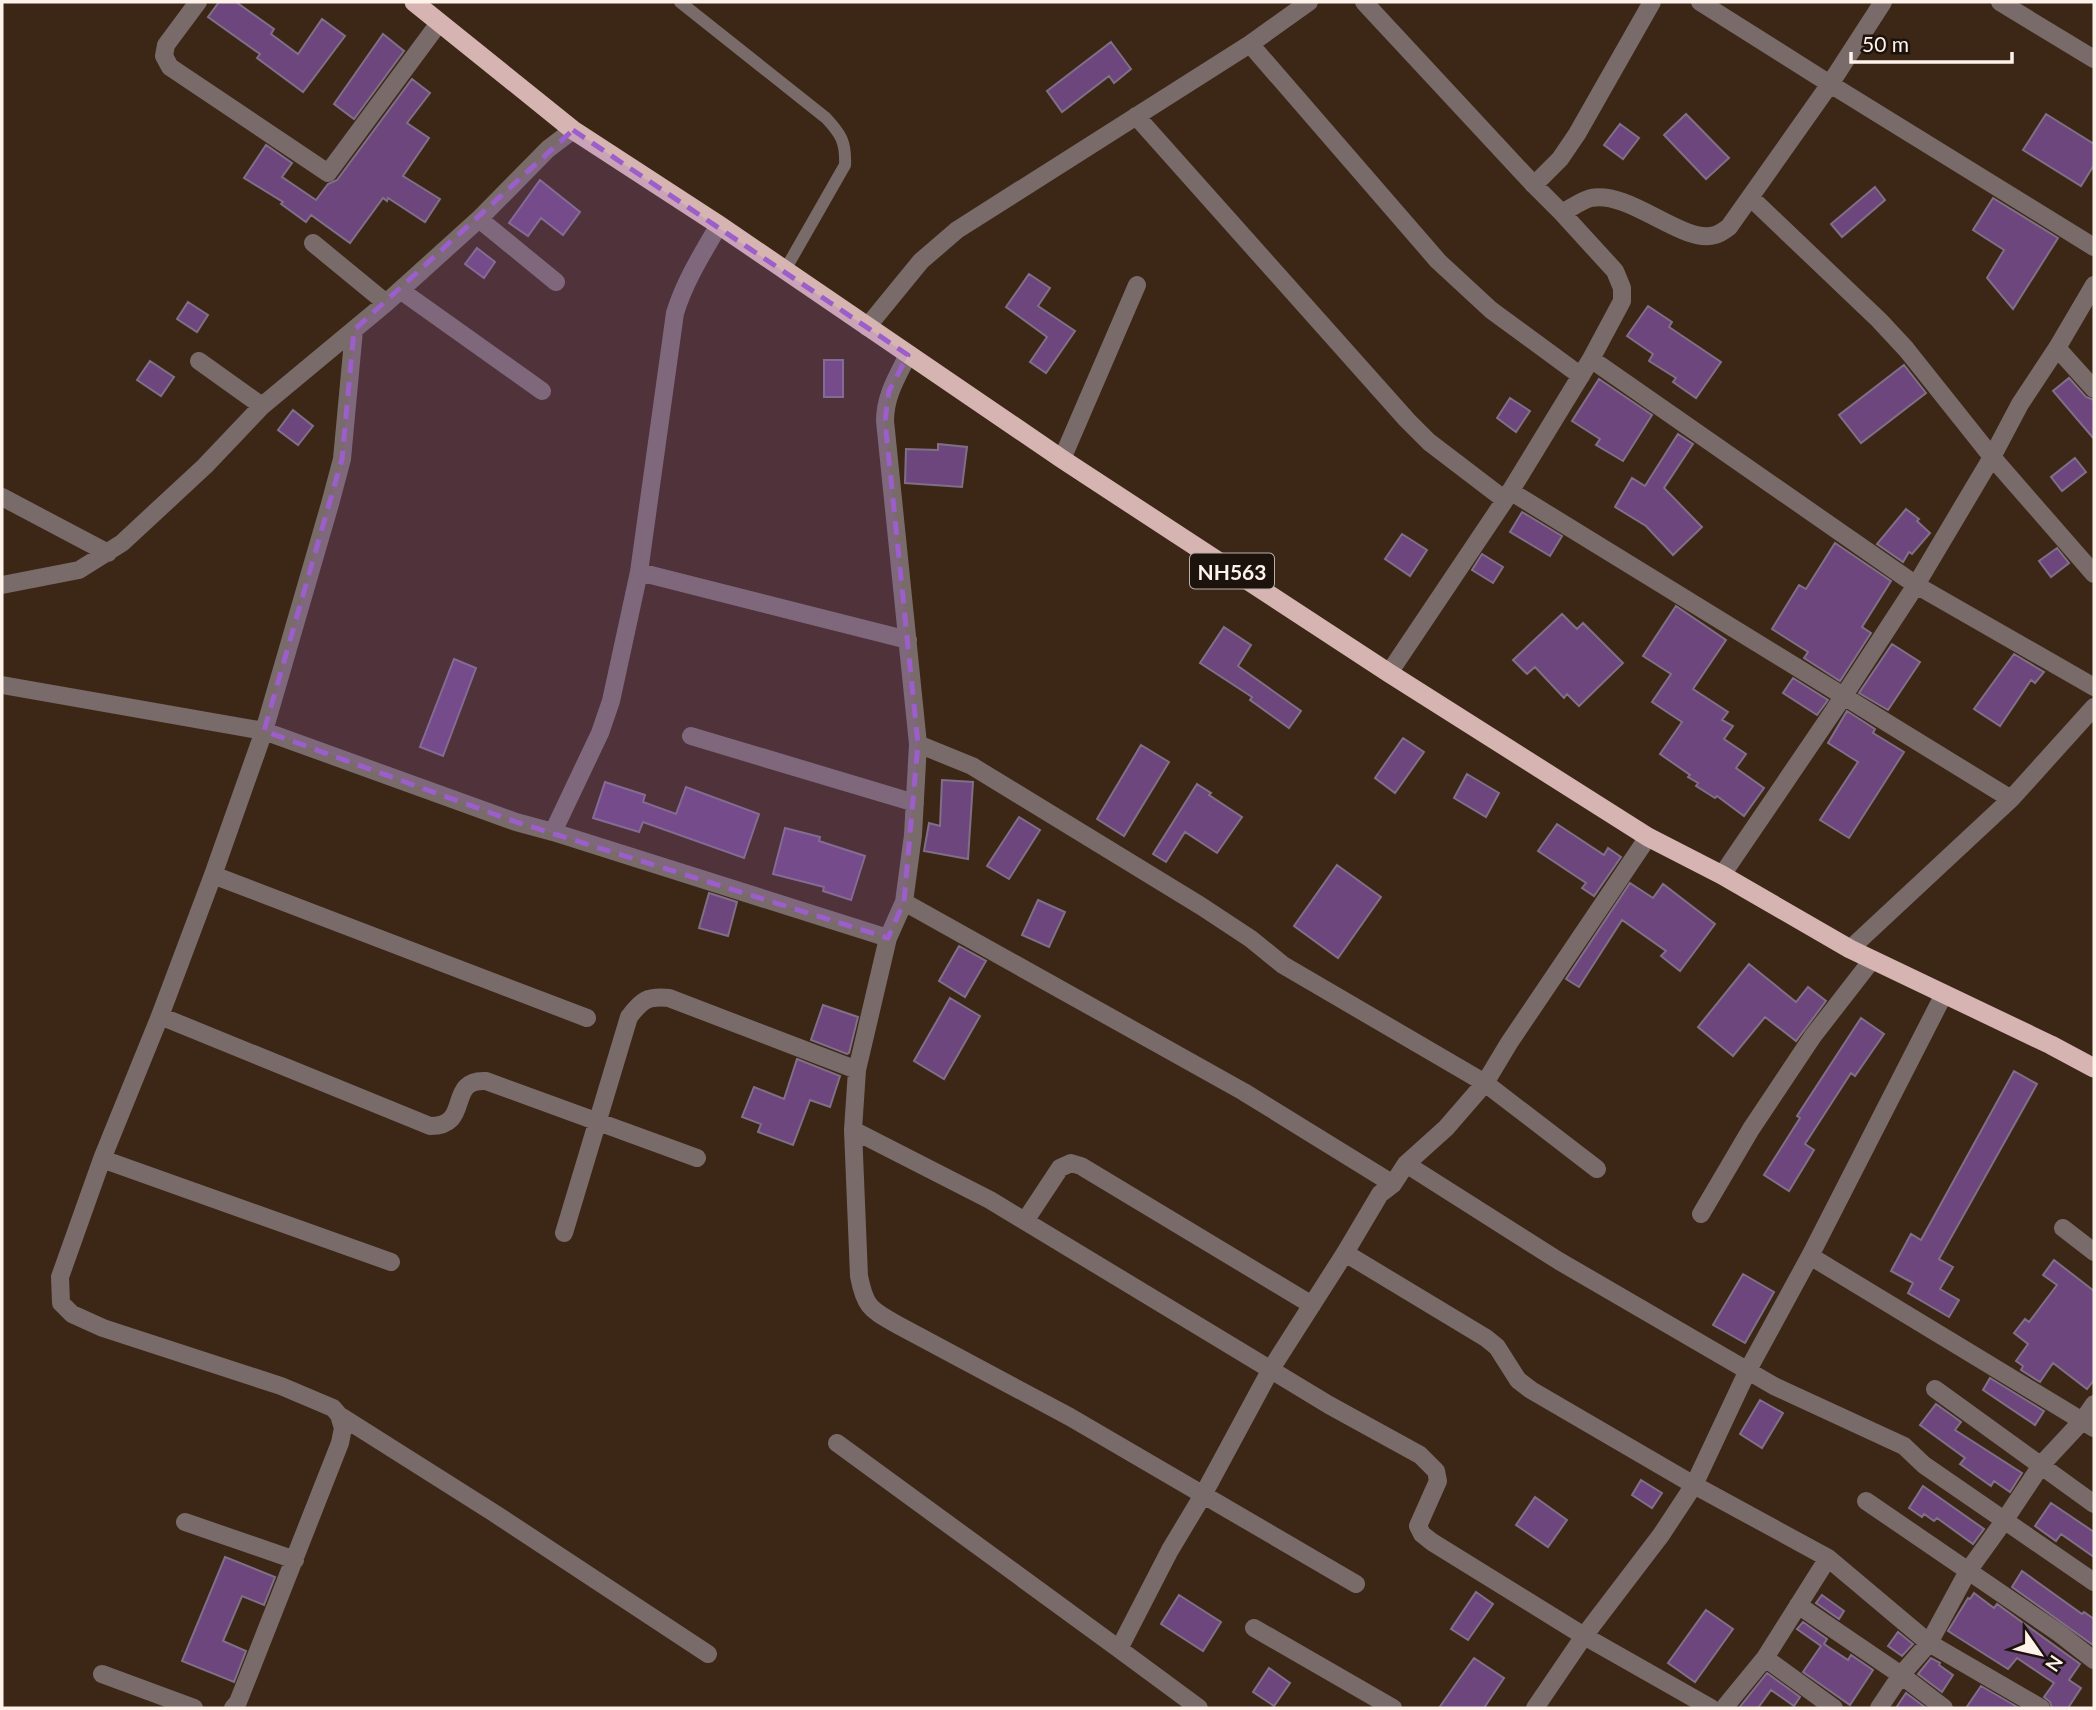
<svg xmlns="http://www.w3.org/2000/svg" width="2096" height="1710" font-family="Lato,sans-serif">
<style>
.building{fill:#6c467c;stroke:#7f6f87;stroke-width:2}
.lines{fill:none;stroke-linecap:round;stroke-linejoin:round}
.service{stroke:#796b69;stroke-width:12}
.minor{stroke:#796b69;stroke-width:18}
.trunk{stroke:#d6b4b2;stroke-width:19}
.marked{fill:#9c5eca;fill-opacity:0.2;stroke:#9c5eca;stroke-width:5;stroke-dasharray:14 9;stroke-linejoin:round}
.labels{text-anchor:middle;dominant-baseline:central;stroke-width:5;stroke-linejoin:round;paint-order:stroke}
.shield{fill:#1c130c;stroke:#baafa7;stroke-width:2}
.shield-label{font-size:21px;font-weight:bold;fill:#fef2ea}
</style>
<rect width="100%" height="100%" fill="#3c2717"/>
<!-- building -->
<path class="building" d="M219 2H236L274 29 271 34 298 54 322 19 345 36 303 92 257 58 260 54 208 17Z
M383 34 404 51 354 119 334 104Z
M1111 42 1131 69 1114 83 1109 76 1062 112 1047 91Z
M412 79 430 93 407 123 429 138 403 176 440 199 425 222 388 198 387 201 383 198 350 243 311 215 306 222 281 204 283 202 244 178 266 145 292 163 282 177 316 200 328 184 337 180Z
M1686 114 1729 158 1706 179 1664 135Z
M2046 114 2094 144V165L2081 186 2023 150Z
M1620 124 1639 138 1623 159 1604 145Z
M540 180 580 212 563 235 541 218 528 236 509 223Z
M1875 187 1885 200 1842 237 1831 224Z
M1993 198 2058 238 2013 309 1987 278 2004 250 1973 230Z
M477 248 495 262 484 278 465 264Z
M1029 274 1050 288 1038 306 1075 331 1046 373 1030 362 1047 337 1006 307Z
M188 302 208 315 197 332 177 319Z
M1648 306 1672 322 1669 327 1721 362 1696 398 1673 382 1676 378 1649 361 1653 354 1627 336Z
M824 360H843V397H824Z
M150 361 174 377 161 396 137 380Z
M1904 365 1926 393 1861 443 1839 415Z
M2069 378 2086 397 2094 400V439L2053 391Z
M1599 379 1652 415 1623 461 1596 445 1600 439 1572 421Z
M1510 398 1530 411 1516 432 1497 418Z
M293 410 313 426 298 445 278 430Z
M1678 434 1693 444 1664 488 1702 527 1673 555 1646 526 1615 507 1632 478 1645 486Z
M938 444 967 447 962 487 905 483 906 449 938 450Z
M2075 458 2086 472 2062 491 2051 477Z
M1906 509 1919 519 1917 521 1930 533 1912 554 1909 552 1903 562 1877 544Z
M1522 512 1562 536 1550 556 1510 532Z
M1402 534 1427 550 1410 576 1385 559Z
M1835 543 1891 581 1862 627 1871 633 1840 681 1804 658 1808 652 1772 629 1799 585 1806 589Z
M2057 548 2069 563 2051 577 2039 561Z
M1482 554 1503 567 1493 583 1472 570Z
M1676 606 1726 640 1693 689 1728 712 1722 720 1733 726 1724 739 1746 754 1736 768 1764 788 1744 816 1717 796 1715 798 1696 786 1698 783 1688 777 1690 775 1660 754 1682 722 1652 702 1671 674 1643 656Z
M1562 614 1577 629 1583 623 1623 663 1579 706 1567 694 1564 698 1535 667 1527 674 1513 660Z
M1224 627 1251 645 1238 666 1301 711 1289 728 1250 700 1252 697 1200 663Z
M1892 644 1920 662 1888 710 1859 693Z
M2014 654 2044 672 2035 683 2031 680 2000 726 1974 709Z
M454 659 476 668 443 756 420 747Z
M1793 678 1828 700 1817 715 1783 693Z
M1847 711 1875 729 1873 733 1904 752 1849 838 1820 820 1858 762 1828 743Z
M1403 738 1424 752 1395 793 1375 778Z
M1141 745 1169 762 1124 836 1097 819Z
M1467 774 1499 793 1486 817 1454 798Z
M942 780 973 782 968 859 924 851 929 823 940 826Z
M605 782 645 795 643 802 676 814 686 787 759 814 744 858 643 822 639 832 593 818Z
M1197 784 1211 793 1209 795 1242 817 1217 853 1185 832 1166 862 1153 854Z
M1019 817 1040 830 1009 879 987 866Z
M1557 824 1604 855 1608 848 1621 857 1594 896 1582 888 1586 883 1538 851Z
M785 828 820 837 819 841 865 856 851 900 823 891 824 887 773 874Z
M1337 865 1381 897 1338 958 1294 926Z
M1630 883 1653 898 1663 884 1715 924 1680 971 1661 956 1666 951 1622 920 1579 987 1566 979Z
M709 893 737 902 728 936 699 928Z
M1038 900 1065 912 1049 947 1022 935Z
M959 946 986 961 965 997 939 981Z
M1749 964 1796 1002 1808 987 1826 1001 1796 1041 1765 1017 1733 1056 1698 1027Z
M950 998 980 1016 944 1079 914 1061Z
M823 1005 858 1017 849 1053 847 1054 811 1040Z
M1861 1018 1884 1034 1855 1076 1851 1073 1805 1144 1814 1150 1789 1191 1764 1175 1800 1118 1797 1116Z
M797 1059 840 1076 830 1107 810 1100 793 1145 758 1132 761 1124 742 1117 754 1087 784 1099Z
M2014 1071 2037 1084 1939 1259 1953 1267 1940 1289 1959 1300 1949 1317 1908 1293 1913 1283 1891 1271 1911 1234 1921 1240Z
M2054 1260 2094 1291V1380L2087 1389 2053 1363 2040 1382 2021 1370 2023 1366 2016 1361 2028 1344 2014 1333 2025 1319 2029 1322 2057 1285 2043 1275Z
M1743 1274 1774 1292 1745 1343 1713 1325Z
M1990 1378 2044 1411 2035 1425 1983 1390Z
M1760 1400 1783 1413 1762 1448 1740 1434Z
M1936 1404 1961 1422 1955 1430 2022 1473 2010 1492 1994 1481 1991 1486 1960 1464 1965 1458 1920 1425Z
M1641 1480 1662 1493 1652 1508 1632 1495Z
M1923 1486 1984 1529 1973 1544 1937 1518 1934 1521 1924 1514 1922 1517 1909 1508Z
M1535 1497 1567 1520 1548 1547 1516 1525Z
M2051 1503 2094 1532V1557L2061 1534 2056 1541 2035 1526Z
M225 1557 275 1577 264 1605 242 1596 223 1641 246 1651 234 1682 182 1661Z
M2022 1571 2082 1614 2084 1612 2094 1619 2093 1645 2012 1587Z
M1476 1592 1493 1604 1468 1640 1451 1629Z
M1974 1593 1994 1608 1997 1604 2080 1664 2069 1680 2081 1688 2068 1708H2052L2050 1702 2044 1697 2054 1683 2017 1658 2008 1669 1948 1631 1968 1598 1970 1599Z
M1179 1595 1221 1622 1203 1651 1161 1624Z
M1822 1595 1844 1611 1839 1619 1816 1603Z
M1706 1610 1733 1629 1695 1682 1668 1663Z
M1803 1622 1827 1639 1824 1644 1848 1660 1851 1655 1873 1670 1850 1705 1803 1672 1821 1646 1797 1629Z
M1898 1632 1913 1644 1902 1656 1888 1646Z
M1474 1658 1504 1678 1484 1708H1439Z
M1931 1658 1940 1663 1939 1665 1953 1675 1942 1692 1918 1674Z
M1269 1668 1290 1683 1274 1706 1253 1692Z
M1767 1673 1800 1697 1794 1706 1771 1690 1758 1708H1739Z
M1981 1686 2019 1708H1966Z
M1906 1693 1926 1708H1896Z"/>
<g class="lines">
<!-- service -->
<path class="service" d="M680 2 826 118C841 134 846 142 845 165L785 270"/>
<!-- minor -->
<path class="minor" d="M198 2 166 45 164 56 170 67 328 173 439 23
M1364 2 1534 185 1562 213 1615 271 1622 288V301L1591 359 1505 500 1389 673
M1700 2 1830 84 2094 247
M2000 2 2094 59
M1250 44 1438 261 1491 310 1581 376
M1136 116 1407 420 1429 442 1505 500
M1534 185 1560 159 1577 134 1652 2
M1750 197 1879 320 1906 349 1992 457 2094 574
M1562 213C1571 208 1582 200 1591 198 1630 190 1683 245 1715 235 1719 234 1725 230 1729 227L1830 84 1883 2
M479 219 556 282
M313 243 386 303
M400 290 542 391
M867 327 921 261 957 230 1250 44 1309 2
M2057 348 2094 389
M908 355C897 377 885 396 885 421L918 744 913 835 904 902 888 938 857 1070 853 1130 859 1276C865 1307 870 1309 896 1324L1070 1417 1356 1584
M1591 359 1916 585 2094 687
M199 361 262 406
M1062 459 1137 285
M1510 491 2011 799
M2 497 108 553
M639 572 908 640
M2 585 79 570 122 543 205 466 262 406 386 303 479 219 548 149 573 130
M2 685 264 731 516 822 553 832 600 733 611 701 639 572 675 313C685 281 702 254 719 225
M691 736 915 803
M918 744 972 766 1201 906 1251 939 1283 965 1485 1083 1597 1169
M553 832 888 938
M213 875 587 1018
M1722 875 1843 697 1916 585 1992 457 2020 404 2057 348 2094 285
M904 902 1244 1092 1393 1184
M1850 949 2011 799 2094 707
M160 1016 430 1126C473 1126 445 1079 486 1081L697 1158
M853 1130 990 1200 1329 1405 1420 1455 1436 1471 1438 1481 1418 1526 1422 1534 1432 1542 1584 1636 1711 1708
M102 1159 391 1262
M1406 1164 1559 1261 1774 1386 1904 1446 1924 1465 2094 1582
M1701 1214 1751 1129 1813 1036 1872 960
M1025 1221 1060 1168 1071 1163 1081 1166 1312 1305
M2063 1228 2094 1252
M564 1233 629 1017C642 1000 647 996 669 998L857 1070
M1345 1253 1486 1338 1497 1347 1518 1380 1531 1390 1694 1485 1828 1558 1929 1643 2041 1708
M1810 1256 2094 1428
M1935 1389 2094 1504
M339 1415 494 1513 708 1654
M837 1443 1119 1649
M1866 1501 2059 1633 2094 1660
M185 1522 295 1560
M1798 1605 1901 1675 1944 1708
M1254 1628 1393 1708
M1765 1658 1834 1708
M102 1674 194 1708
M233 1708 238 1702 340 1443 343 1428 339 1415 333 1408 281 1386 103 1328 72 1314 61 1303 60 1277 102 1159 160 1016 213 875 264 731 330 504 342 459 354 330
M1199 1708 1119 1649 1170 1550 1203 1495 1271 1369 1345 1253 1380 1194 1393 1184 1406 1164 1446 1128 1485 1083 1509 1043 1648 837
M1535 1708 1584 1636 1661 1535 1694 1485 1748 1370 1810 1256 1944 994
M1724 1708 1765 1658 1828 1558
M1879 1708 1901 1675 1929 1643 1968 1571 2004 1521 2042 1464 2083 1420 2094 1404"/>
<!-- trunk -->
<path class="trunk" d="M414 2 573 130 719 225 1062 459 1389 673 1648 837 1722 875 1850 949 2051 1045 2094 1068"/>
</g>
<!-- marked area -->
<path class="marked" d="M573 130 908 355 889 391 885 421 918 744 904 902 888 938 516 822 264 731 342 459 354 330Z"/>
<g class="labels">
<!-- shield labels -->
<rect class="shield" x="1190" y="553.5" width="84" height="35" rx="5"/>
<g class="shield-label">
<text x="1232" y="571">NH563</text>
</g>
</g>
<!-- border -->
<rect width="2096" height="1710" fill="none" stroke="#fef2ea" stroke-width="7"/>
<!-- north arrow -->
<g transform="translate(2040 1654) rotate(124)" stroke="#1c130c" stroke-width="5" paint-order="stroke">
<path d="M0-5L12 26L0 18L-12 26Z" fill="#fef2ea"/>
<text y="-10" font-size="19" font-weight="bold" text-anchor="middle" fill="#fef2ea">N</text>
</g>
<!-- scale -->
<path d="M1851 52v10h161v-10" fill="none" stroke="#fef2ea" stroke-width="3.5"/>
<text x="1862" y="52" font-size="21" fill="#fef2ea" stroke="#1c130c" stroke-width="5" paint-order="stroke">50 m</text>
</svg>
